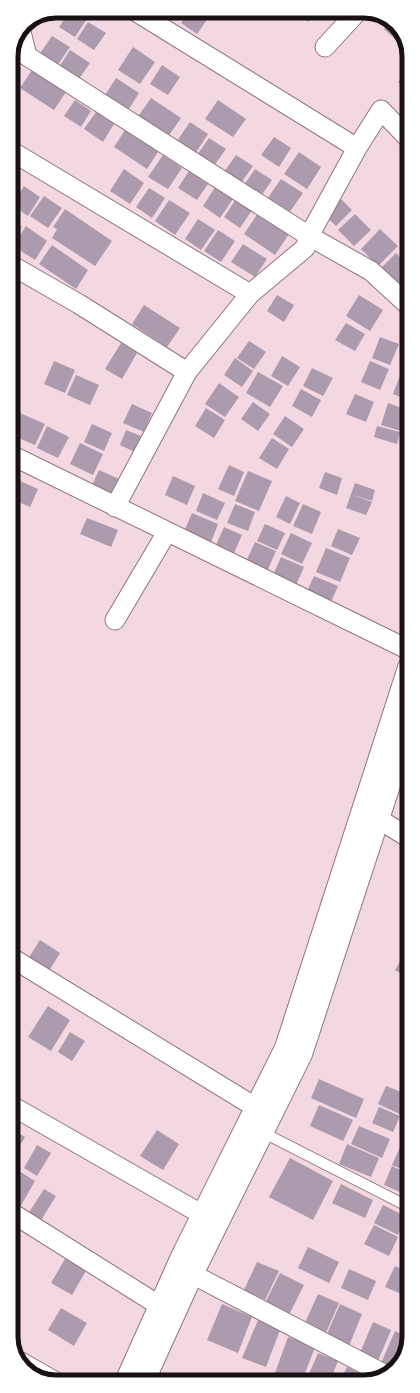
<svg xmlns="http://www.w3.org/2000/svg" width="420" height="1393" font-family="Spectral,serif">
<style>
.building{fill:#ac9bad}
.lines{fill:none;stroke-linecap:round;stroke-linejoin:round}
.service-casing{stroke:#8e757e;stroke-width:12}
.minor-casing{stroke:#8e757e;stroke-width:21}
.secondary-casing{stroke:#8e757e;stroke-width:24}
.service{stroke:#fff;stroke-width:10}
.minor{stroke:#fff;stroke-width:19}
.secondary{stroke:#fff;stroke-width:22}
.rim{fill:none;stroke:#191014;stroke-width:5}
</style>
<rect width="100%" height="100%" fill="#f3d8e2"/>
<!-- building -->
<path class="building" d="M70 11H75L87 19 75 37 59 27Z
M189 11H213L197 34 181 23Z
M297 11H316L317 12 308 22Z
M367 11H369L388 20 382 26Z
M391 21 394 22 404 40 400 44 384 29Z
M88 22 106 33 94 50 77 39Z
M52 36 70 47 57 66 39 55Z
M133 47 155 62 140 84 118 70Z
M70 50 90 63 79 79 59 67Z
M162 65 180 77 168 95 150 84Z
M11 67 19 73 11 83Z
M32 70 66 92 54 110 20 88Z
M408 72V92L398 82Z
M116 78 139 93 127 112 104 97Z
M151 98 181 118 167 138 137 118Z
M75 100 91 111 81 127 64 116Z
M218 100 246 119 233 137 205 119Z
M96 112 114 124 103 142 84 129Z
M190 122 208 134 195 154 177 141Z
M125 130 158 152 147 169 114 147Z
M274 137 291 148 279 167 261 155Z
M209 138 226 149 214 166 197 155Z
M299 152 321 167 307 189 284 174Z
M163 155 182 168 168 189 148 177Z
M236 155 253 166 241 183 224 172Z
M124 169 144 183 130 204 110 191Z
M255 169 272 180 261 196 244 185Z
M189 171 208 184 197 200 178 188Z
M281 179 303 193 287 216 265 202Z
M217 184 235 196 220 218 203 206Z
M24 186 40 197 28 216 12 205Z
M149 188 165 198 152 218 136 207Z
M44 196 62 208 48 228 30 216Z
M340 198 352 210 336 226 324 214Z
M236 199 252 210 240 228 224 217Z
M169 200 190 213 175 235 155 221Z
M65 209 112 241 95 266 52 238 57 229 53 227Z
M258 213 289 234 275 255 244 234Z
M355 214 371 230 354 246 338 230Z
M11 219 22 227 11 243Z
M198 219 215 230 201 250 185 239Z
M26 226 47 241 35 260 13 246Z
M380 229 398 246 378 266 361 249Z
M218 230 235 241 221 262 204 251Z
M243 244 267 259 255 277 231 262Z
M52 245 88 270 76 289 39 264Z
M396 253 408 265V274L397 285 380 269Z
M277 295 294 305 284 322 267 311Z
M359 295 383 310 370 331 346 316Z
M144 305 180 328 167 347 132 324Z
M346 323 365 334 355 351 335 340Z
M380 337 399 344 390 365 372 358Z
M249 341 266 352 254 369 237 358Z
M121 343 137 353 122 379 105 369Z
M408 354V400L393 394Z
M282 356 300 367 288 386 271 376Z
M235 358 253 371 242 387 224 375Z
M54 361 75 370 65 393 44 384Z
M370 361 389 369 380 390 361 382Z
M312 368 333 378 323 396 303 386Z
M258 372 283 386 270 407 246 393Z
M76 375 99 385 90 405 67 395Z
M219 383 239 397 225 417 205 404Z
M301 389 321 400 312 417 292 406Z
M355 394 374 402 366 422 346 414Z
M253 402 270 414 258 431 241 419Z
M388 403 408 410 401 431 381 425Z
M132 404 152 413 144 432 123 423Z
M206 408 225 420 214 438 195 426Z
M20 413 45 424 35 445 11 435Z
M285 416 304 429 292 447 273 434Z
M92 424 112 433 104 451 84 442Z
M47 426 69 437 58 458 37 448Z
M377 426 400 432 397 444 374 437Z
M126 430 141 436 135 452 120 445Z
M272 438 289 449 277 469 259 458Z
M80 443 103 454 93 475 70 464Z
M229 465 244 472 234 496 218 489Z
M99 470 119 479 110 501 89 492Z
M248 471 272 481 259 511 235 501Z
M325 472 342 478 337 495 319 488Z
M173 476 195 486 187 505 165 495Z
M11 477 38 489 30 507 11 499Z
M355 483 375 490 372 501 351 494Z
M203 493 225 503 217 520 196 511Z
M351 494 372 502 366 515 346 508Z
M286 496 300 503 290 524 276 517Z
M235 504 255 512 248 531 227 523Z
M303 504 321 512 312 534 293 526Z
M192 513 218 524 210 545 183 534Z
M87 518 118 530 111 547 80 534Z
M265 524 285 533 277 550 257 541Z
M224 527 242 535 231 560 213 552Z
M338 529 360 538 352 555 331 546Z
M291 533 312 543 302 564 281 554Z
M255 542 276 551 266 574 245 564Z
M326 548 350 558 340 582 316 572Z
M281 557 304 567 293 592 270 582Z
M314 576 338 586 328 609 304 598Z
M40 940 60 953 45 978 24 965Z
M404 955 409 957V978L395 970Z
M12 984 19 989 12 1001Z
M48 1006 70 1020 51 1051 28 1037Z
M409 1026V1041L402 1037Z
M70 1032 85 1041 72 1061 58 1052Z
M319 1079 364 1099 356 1118 311 1098Z
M386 1086 409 1095V1101L402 1115 378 1104Z
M319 1105 353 1120 343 1141 310 1126Z
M379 1107 400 1116 393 1132 372 1123Z
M359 1126 390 1139 382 1158 351 1144Z
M12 1129 25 1137 12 1159Z
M157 1130 179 1144 163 1170 140 1156Z
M347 1144 379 1158 371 1177 339 1164Z
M37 1145 51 1153 37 1176 24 1168Z
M401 1145 409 1148V1172L392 1165Z
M290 1158 333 1181 313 1220 269 1197Z
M392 1166 409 1174V1196L384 1185Z
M19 1171 35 1181 19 1209 12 1205V1185Z
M341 1184 373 1200 365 1218 332 1203Z
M44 1189 56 1196 40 1222 28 1214Z
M383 1205 407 1217 398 1235 374 1223Z
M374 1225 398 1237 389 1256 364 1244Z
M308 1247 339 1262 329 1283 298 1268Z
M69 1252 90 1264 72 1295 51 1283Z
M257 1262 279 1271 265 1300 244 1290Z
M395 1266 409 1272V1297L385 1287Z
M349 1269 376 1281 368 1300 341 1288Z
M280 1273 304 1285 289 1315 265 1303Z
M318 1294 339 1303 325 1335 304 1325Z
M222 1304 252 1317 238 1353 207 1340Z
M340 1304 362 1314 349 1346 326 1336Z
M61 1308 87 1323 74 1346 48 1330Z
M258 1320 280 1330 266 1367 242 1358Z
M373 1322 391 1330 378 1361 360 1353Z
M395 1331 409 1337 399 1364 393 1368 381 1363Z
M288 1337 315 1347 302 1381H298L275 1373Z
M318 1353 338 1361 330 1381H306Z
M347 1367 370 1378 369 1381H340Z"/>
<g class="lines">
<!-- service casing -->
<g class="service-casing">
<path id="service" d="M262 1132 409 1207"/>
</g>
<!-- minor casing -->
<g class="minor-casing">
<path id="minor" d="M135 11 357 148 381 110 408 138
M21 32 27 56 309 236 371 271 408 305
M325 47 358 11
M11 151 250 294
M11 265 79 304 187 372
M11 455 409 650
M115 507 187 372 250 294 305 248 309 236 357 148
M115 620 167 532
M366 811 409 838
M12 958 268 1115
M12 1106 203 1215
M12 1213 160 1306
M192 1274 384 1374
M21 1362 56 1382"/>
</g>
<!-- secondary casing -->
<g class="secondary-casing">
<path id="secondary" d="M126 1382 182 1257 286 1048 409 668
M143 1382 192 1274 301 1054 409 724"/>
</g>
<!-- service -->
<use href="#service" class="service"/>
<!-- minor -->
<use href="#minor" class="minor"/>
<!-- secondary -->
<use href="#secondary" class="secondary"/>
</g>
<!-- crop -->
<path d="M0 0H420V1393H0ZM56 18H364A38 38 0 0 1 402 56V1337A38 38 0 0 1 364 1375H56A38 38 0 0 1 18 1337V56A38 38 0 0 1 56 18Z" fill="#fff" fill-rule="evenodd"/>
<path class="rim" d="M56 18H364A38 38 0 0 1 402 56V1337A38 38 0 0 1 364 1375H56A38 38 0 0 1 18 1337V56A38 38 0 0 1 56 18Z"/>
</svg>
